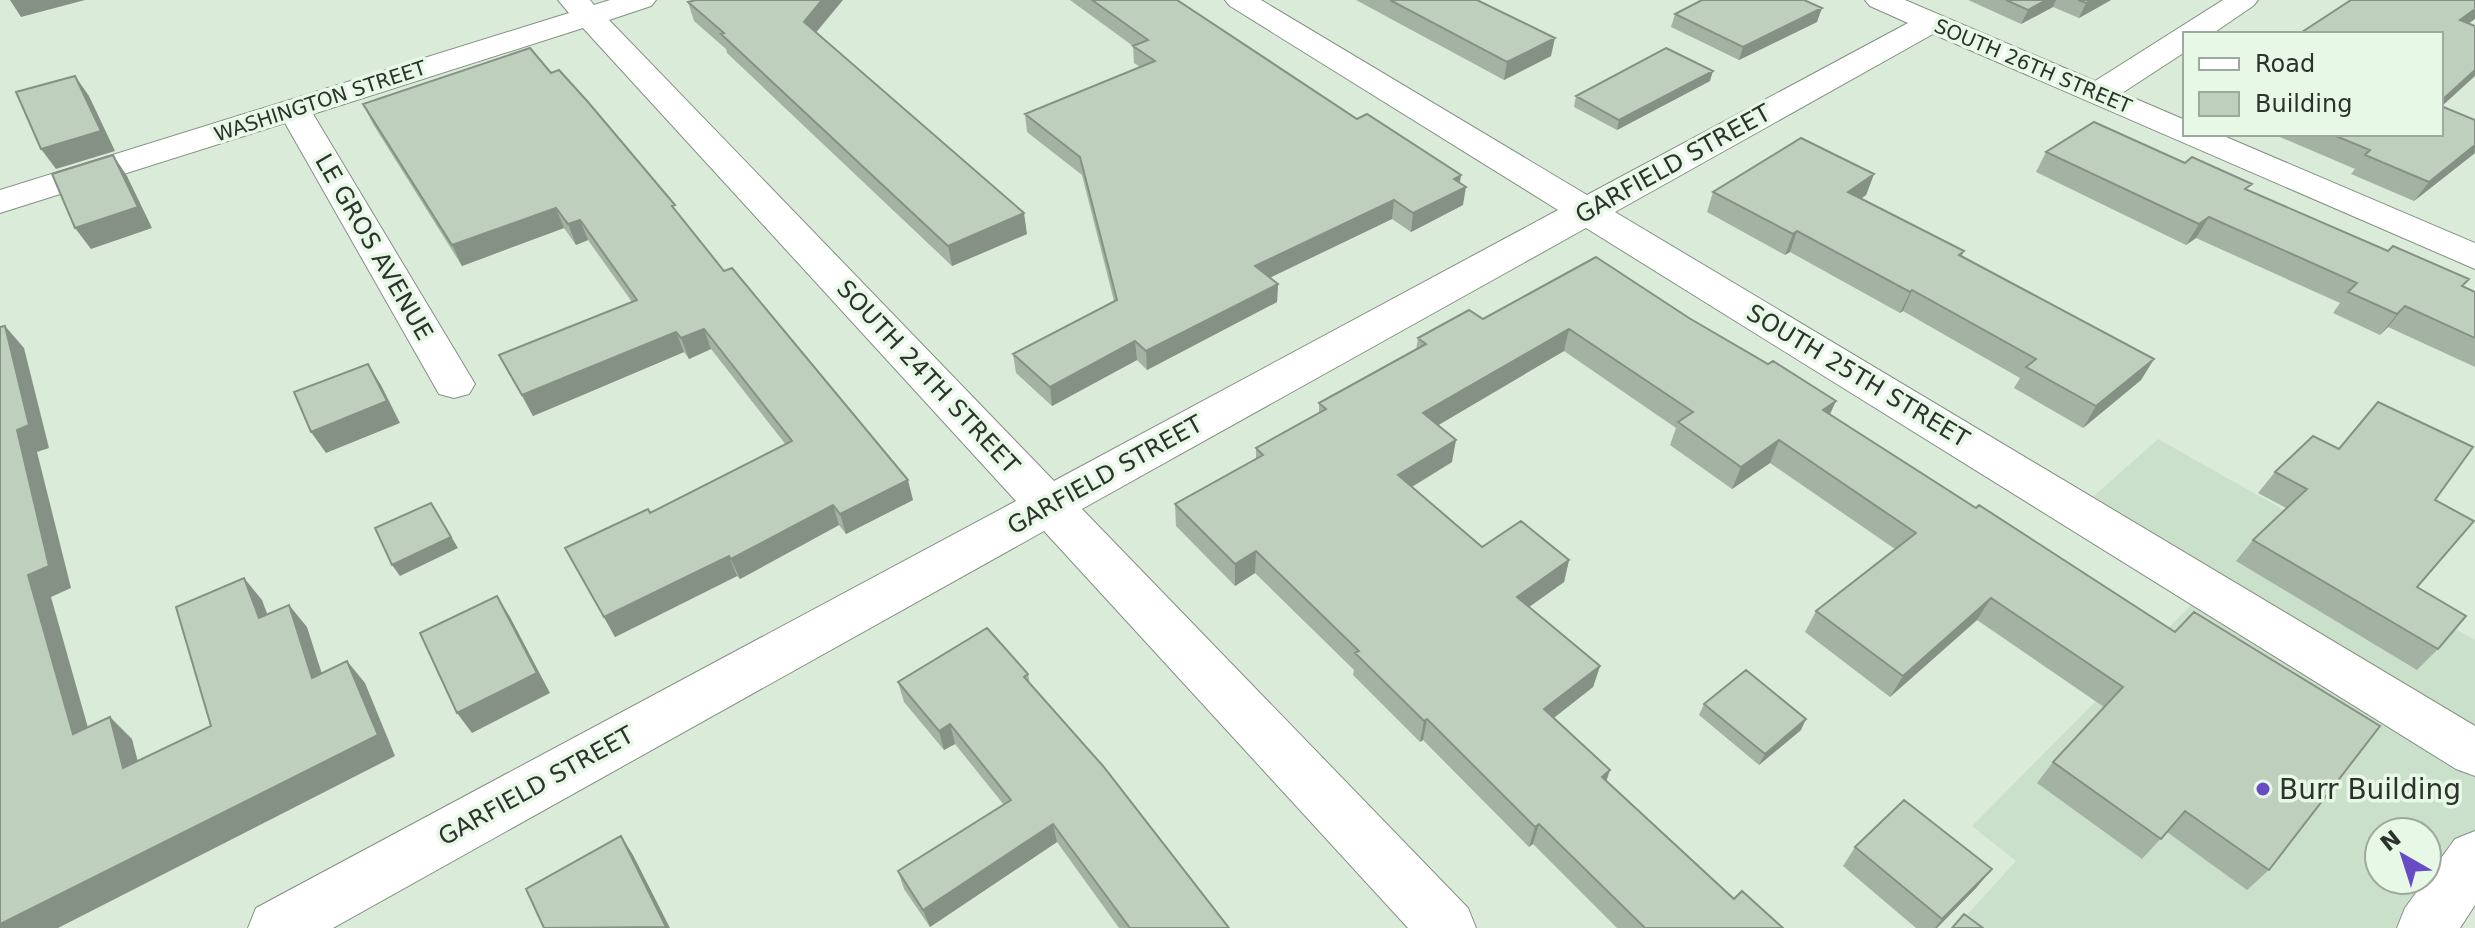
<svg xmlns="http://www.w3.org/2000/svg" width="2475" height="928" font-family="'DejaVu Sans',sans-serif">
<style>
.built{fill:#cae0ca;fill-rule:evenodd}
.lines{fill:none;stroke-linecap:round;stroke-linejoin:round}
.minor-casing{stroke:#829182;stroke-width:2}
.minor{fill:#fff;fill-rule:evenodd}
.wall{fill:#a4b2a3}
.shaded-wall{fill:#869185}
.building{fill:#bfcfbe;stroke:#869185;stroke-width:2}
.poi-dot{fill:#674cc5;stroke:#e7f8e7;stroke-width:3}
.labels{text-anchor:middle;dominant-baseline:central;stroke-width:7;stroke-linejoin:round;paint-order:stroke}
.far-street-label{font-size:20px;fill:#2d332c;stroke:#e7f8e7}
.street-label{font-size:24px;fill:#2d332c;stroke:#e7f8e7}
.near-poi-label{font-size:28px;fill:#2d332c;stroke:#e7f8e7;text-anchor:start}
</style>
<rect width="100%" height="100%" fill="#daebda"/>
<!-- built -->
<path class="built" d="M2158 439 2300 519 2287 534 2475 640V857L2426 928H1955L2016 861 1972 826 2206 590 2077 511ZM2379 832H2427V880H2379Z"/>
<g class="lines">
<!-- minor casing -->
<g class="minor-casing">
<path id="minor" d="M558 0H590L594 5 610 0H656L651 6 609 20 1054 481 1558 210 1230 6 1225 0H1261L1587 195 1908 23 1870 6 1865 0H1905L2095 81 2223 0H2258L2253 6 2212 34H2185V52L2122 93 2185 120V134H2219L2475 243V269L1933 34 1615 212 2475 726V776L2456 769 1586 228 1082 509 1468 908 1476 928H1408L1044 531 333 928H248L256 908 1016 501 583 28 313 114 475 384 469 394 454 398 439 394 285 123 0 213V190L569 13Z
M2475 831V905L2460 928H2397L2405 908 2455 839Z"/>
</g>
<!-- minor -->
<use href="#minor" class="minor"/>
</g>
<!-- wall -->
<path class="wall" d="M1070 0H1177L1357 119 1460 183 1463 205 1411 232 1392 219 1270 277 1278 284 1277 302 1147 370 1137 360 1052 406 1016 373 1013 354 1114 301 1082 175 1027 132 1025 114 1140 67 1134 63 1133 46Z
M1356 0H1477L1551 56 1504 80Z
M1968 0H2111L2079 18 2053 7 2021 24Z
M688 2 816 32 1027 234 952 266 727 53 726 49 694 21Z
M1675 14 1817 22 1739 60 1671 27Z
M2468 23 2442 107 2475 120V153L2414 201 2351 174 2355 169 2273 134H2441V34Z
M551 73 678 214 724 271 913 500 846 534 839 525 740 579 737 576 615 637 565 548 650 513 786 445 711 349 689 359 684 352 533 416 499 355 632 302 588 240 576 245 564 228 462 266 373 124 363 104Z
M1710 81 1617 130 1574 107 1576 96Z
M2046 152 2185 163 2475 292V367L2388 327 2380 335 2333 313 2340 303 2196 238 2186 245 2036 172Z
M1874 174 1866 195 1861 199 1964 251 1962 256 2154 359 2141 380 2083 428 2014 388 2020 378 1903 311 1900 313 1790 252 1785 255 1707 212 1713 192Z
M1596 257 1830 415 1976 508 1979 505 2269 870 2247 890 2167 832 2142 859 2037 783 2053 762 2104 707 1977 620 1890 697 1805 632 1816 611 1895 549 1770 463 1732 489 1670 445 1676 428 1564 351 1437 425 1452 462 1412 487 1482 547 1569 560 1564 582 1529 607 1600 666 1593 687 1554 718 1606 781 1734 899 1783 928H1617L1533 844 1529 847 1423 740 1420 742 1353 675 1354 670 1255 573 1235 586 1176 526 1175 504 1256 459V448L1319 413V403L1416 350 1418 338 1483 319Z
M2275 472 2435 500 2417 587 2438 649 2417 670 2236 561 2253 540 2286 508 2258 493Z
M1028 674 1030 684 1229 928H1119L1057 842 930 927 904 889 898 871 1004 805 955 744 944 750 904 702 898 682Z
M1704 704 1801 730 1759 765 1699 715Z
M1855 847 1992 869 1976 888 1937 928H1916L1843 866Z"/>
<!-- shaded-wall -->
<path class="shaded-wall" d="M10 0H85L21 17Z
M822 0H843L809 41 804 22Z
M2046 0H2056L2053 7 2021 24 2028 10Z
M2092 0H2111L2079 18 2086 3Z
M1822 8 1817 22 1739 60 1743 47Z
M2475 9V19L2447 39 2460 20Z
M1555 38 1551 56 1504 80 1507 62Z
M2475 70V76L2441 107V101Z
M1713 71 1710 81 1617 130 1619 120Z
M75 76 89 96 115 151 56 169 41 149Z
M2475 145V153L2414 201 2429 182Z
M113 155 127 176 152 228 91 249 75 228Z
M1874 174 1866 195 1840 213 1848 192Z
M1461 175 1459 190 1466 187 1463 205 1411 232 1413 213 1454 179Z
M1394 200 1392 219 1255 285V266Z
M556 208 564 228 462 266 452 245Z
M1024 213 1027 234 952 266 948 246Z
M2209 217 2196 238 2186 245 2199 224Z
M580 220 588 240 576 245 568 224Z
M1797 231 1790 252 1785 255 1793 234Z
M1278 284 1277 302 1147 370 1146 351Z
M1912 290 1903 311 1900 313 1910 292Z
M2405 306 2388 327 2380 335 2397 314Z
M5 326 24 348 49 448 37 452 71 588 51 597 96 756 73 734 28 575 17 430Z
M704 329 711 349 689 359 681 338Z
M1569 329 1564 351 1420 436 1423 413Z
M676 332 684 352 533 416 522 395Z
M1135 341 1137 360 1052 406 1050 387Z
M2154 359 2141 380 2083 428 2096 406Z
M368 364 381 385 400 423 326 453 311 432Z
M1836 401 1826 423 1823 410Z
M1456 440 1452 462 1395 497 1398 475Z
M1779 440 1770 463 1732 489 1741 467Z
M908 480 913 500 846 534 840 514Z
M431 503 458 548 400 576 392 565Z
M833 505 839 525 740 579 731 559Z
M1256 551 1255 573 1235 586V564Z
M729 556 737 576 615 637 604 617Z
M1569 560 1564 582 1512 619 1517 597Z
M244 578 262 600 277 640 259 618Z
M497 596 510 617 550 693 472 733 457 713Z
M1991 598 1977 620 1890 697 1903 676Z
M289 605 307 627 330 699 312 678Z
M347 661 365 683 395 756 58 928H0V924Z
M1600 666 1593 687 1538 730 1544 709Z
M110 717 132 739 145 789 123 768Z
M1427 719 1423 740 1420 742 1424 721Z
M1806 719 1801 730 1759 765 1765 754Z
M950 724 955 744 944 750 939 731Z
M1610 770 1603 791 1602 777Z
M1053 824 1057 842 930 927 923 910Z
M1539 824 1533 844 1529 847 1535 827Z
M621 836 633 855 670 928H665Z
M1992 869 1976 888 1937 928H1935L1942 919Z"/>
<!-- building -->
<path class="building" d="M696 0H822L804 22 1024 213 948 246 721 34 724 33 688 2Z
M1092 0H1177L1357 119 1367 114 1461 175 1454 179 1466 187 1413 213 1394 200 1255 266 1278 284 1146 351 1135 341 1050 387 1013 354 1117 300 1080 157 1025 114 1155 61 1133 46 1148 40Z
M1390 0H1477L1555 38 1507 62Z
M1702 0H1804L1822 8 1743 47 1675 14Z
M2006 0H2046L2028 10Z
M2078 0H2092L2086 3Z
M2351 0H2475V9L2460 20 2475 26V70L2441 101V34H2299Z
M530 48 551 73 559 70 588 102 675 205 672 206 724 271 732 268 908 480 840 514 833 505 731 559 729 556 604 617 565 548 648 509 650 513 792 441 704 329 681 338 676 332 522 395 499 355 637 300 580 220 568 224 556 208 452 245 363 104Z
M1666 48 1713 71 1619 120 1576 96Z
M75 76 101 131 41 149 16 92Z
M2441 106 2475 120V145L2429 182 2365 155 2370 150 2331 134H2441Z
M2094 122 2185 163 2192 157 2252 184 2245 189 2388 251 2393 246 2469 279 2462 286 2475 292V338L2405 306 2397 314 2348 292 2357 283 2209 217 2199 224 2046 152Z
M1801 138 1874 174 1848 192 1964 251 1959 255 2154 359 2096 406 2026 367 2036 359 1912 290 1910 292 1797 231 1793 234 1713 192Z
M113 155 138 207 75 228 52 174Z
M1596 257 1689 318 1768 364 1773 361 1836 401 1823 410 1976 508 1979 505 2175 632 2194 612 2380 726 2269 870 2185 811 2161 839 2053 762 2123 687 1991 598 1903 676 1816 611 1916 533 1779 440 1741 467 1678 422 1693 412 1569 329 1423 413 1456 440 1398 475 1482 547 1521 521 1569 560 1517 597 1600 666 1544 709 1610 770 1602 777 1734 899 1742 891 1783 928H1645L1539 824 1535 827 1427 719 1424 721 1355 653 1359 651 1256 551 1235 564 1175 504 1263 455 1256 448 1326 409 1319 403 1426 344 1418 338 1469 310 1483 319Z
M5 326 29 425 17 430 49 566 28 575 73 734 110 717 123 768 211 726 176 607 244 578 259 618 289 605 312 678 347 661 378 735 0 924V327Z
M368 364 387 401 311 432 294 392Z
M2378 402 2473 447 2435 500 2474 521 2417 587 2466 616 2438 649 2253 540 2307 489 2275 472 2313 436 2339 449Z
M431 503 451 537 392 565 375 528Z
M497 596 537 673 457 713 420 633Z
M987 628 1028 674 1024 677 1103 766 1229 928H1130L1053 824 923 910 898 871 1011 800 950 724 939 731 898 682Z
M1746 670 1806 719 1765 754 1704 704Z
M1904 800 1992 869 1942 919 1855 847Z
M621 836 666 927 544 928 526 889Z
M1964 914 1983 928H1952Z"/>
<!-- markers -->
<circle class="poi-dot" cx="2263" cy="789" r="8"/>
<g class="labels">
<!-- far-street labels -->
<g class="far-street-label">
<text transform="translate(2033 66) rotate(23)">SOUTH 26TH STREET</text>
<text transform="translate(320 101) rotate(-18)">WASHINGTON STREET</text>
</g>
<!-- street labels -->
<g class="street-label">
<text transform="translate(1673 164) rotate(-29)">GARFIELD STREET</text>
<text transform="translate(374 247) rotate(60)">LE GROS AVENUE</text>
<text transform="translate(1858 376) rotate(31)">SOUTH 25TH STREET</text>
<text transform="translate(928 377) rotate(47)">SOUTH 24TH STREET</text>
<text transform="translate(1105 475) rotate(-29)">GARFIELD STREET</text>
<text transform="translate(536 786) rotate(-29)">GARFIELD STREET</text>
</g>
<!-- near-poi labels -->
<g class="near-poi-label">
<text x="2279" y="789">Burr Building</text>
</g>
</g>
<!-- legend -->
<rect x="2183" y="32" width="260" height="104" fill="#e7f8e7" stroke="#9da99c" stroke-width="2"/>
<rect x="2199" y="58" width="40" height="12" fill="#ffffff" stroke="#9da99c" stroke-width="2"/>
<text x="2255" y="72" font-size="24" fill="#2d332c">Road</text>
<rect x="2199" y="92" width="40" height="24" fill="#bfcfbe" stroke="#9da99c" stroke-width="2"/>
<text x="2255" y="112" font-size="24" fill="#2d332c">Building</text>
<!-- north arrow -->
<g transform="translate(2403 856) rotate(321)"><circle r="38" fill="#e7f8e7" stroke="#9da99c" stroke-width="2"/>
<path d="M0-6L14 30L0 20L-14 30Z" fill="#674cc5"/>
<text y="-12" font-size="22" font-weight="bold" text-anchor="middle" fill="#2d332c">N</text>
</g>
</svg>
